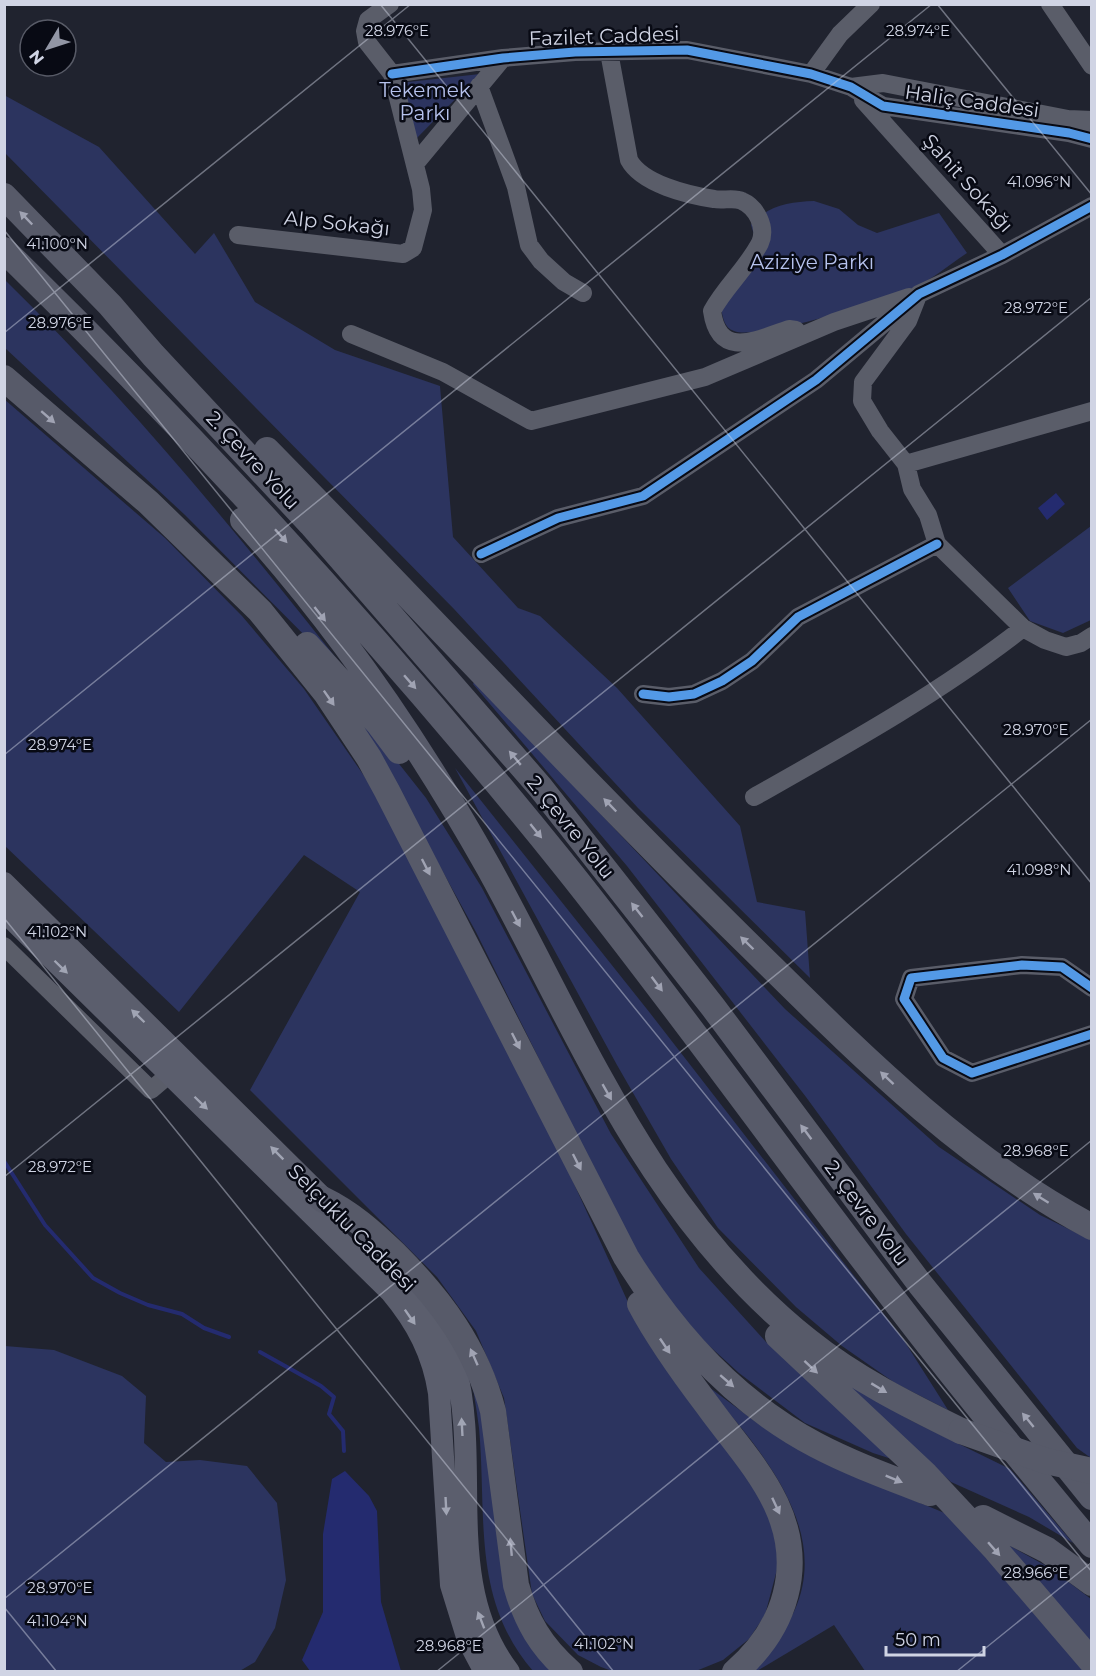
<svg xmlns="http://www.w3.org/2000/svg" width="1096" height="1676" font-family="Montserrat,sans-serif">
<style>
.green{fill:#2c345f}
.water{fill:#242b6f}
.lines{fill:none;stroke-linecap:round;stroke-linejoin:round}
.stream{stroke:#242b6f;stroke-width:4}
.minor{stroke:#5a5d69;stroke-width:18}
.major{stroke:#5b5e6d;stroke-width:22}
.highway{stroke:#575a69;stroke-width:26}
.highway-bridge{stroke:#575a69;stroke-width:26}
.cycleway-casing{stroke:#080a14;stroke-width:13}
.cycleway{stroke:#5399e6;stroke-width:9}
.oneway{fill:#a0a3b3}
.oneway2{fill:#a1a5b4}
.ticks{fill:none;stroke:#d0d4e4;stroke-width:1.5;stroke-opacity:0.45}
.labels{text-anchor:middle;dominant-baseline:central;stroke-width:5;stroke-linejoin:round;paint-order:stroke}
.street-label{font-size:20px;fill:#d0d4e4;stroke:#080a14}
.park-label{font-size:20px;fill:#b6c2ed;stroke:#080a14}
.ticks-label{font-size:15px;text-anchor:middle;fill:#d0d4e4;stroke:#080a14;stroke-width:5;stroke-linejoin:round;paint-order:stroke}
</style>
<rect width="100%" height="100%" fill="#20232f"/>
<!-- green -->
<path class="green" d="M480 74 413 142 399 83Z
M4 95 99 147 195 254 214 233 255 302 335 350 440 386 453 537 518 608 540 616 617 688 740 826 757 902 805 911 810 978 638 808 454 609 5 153Z
M814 201 839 209 858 225 877 233 939 213 967 253C949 265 931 280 912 289 885 300 758 341 734 331 724 328 723 317 721 309L757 244 751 225C768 205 790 202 814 201Z
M4 279C129 401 239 535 347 672L344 675 185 515 5 348Z
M4 399 165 538 242 616 304 689 378 796 565 1164 632 1311 754 1481 770 1514 779 1562 765 1615 749 1639 723 1660 696 1671H612L601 1667 578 1655 545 1621 532 1594 504 1398 476 1331 437 1277 250 1090 360 892 304 855 179 1012 5 846Z
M1091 526V620L1063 633 1030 621 1008 588Z
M475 681 785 1009 939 1147 1040 1215 1091 1240V1458L1077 1448 906 1234 806 1097 627 866 473 684Z
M347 698 426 798 482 888 611 1134 699 1268 766 1342 818 1384 901 1462 873 1453 805 1423 739 1373 705 1342 672 1304 629 1240 476 932Z
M455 768 650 1013 903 1339 948 1410 895 1383 842 1346 796 1307 718 1228 671 1159 617 1065Z
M5 1346 54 1350 122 1376 146 1396 144 1443 166 1462 200 1460 247 1466 277 1503 286 1580 275 1628 255 1662 238 1672 5 1671Z
M468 1360 479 1385 507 1572 561 1671H533C471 1599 487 1515 479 1428 476 1405 472 1382 468 1360Z
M821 1365 910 1420 1010 1469 1073 1543 1029 1517 951 1482Z
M702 1382 756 1422 886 1489 952 1516 1091 1671H865L834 1625 757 1671H747C863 1570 781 1471 702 1382Z
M1001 1541 1050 1568 1091 1599V1651Z"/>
<!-- water -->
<path class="water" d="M1056 493 1065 504 1047 520 1038 508Z
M345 1471 369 1496 377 1511 381 1602 401 1671H310L302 1660 323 1612V1534L332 1479Z"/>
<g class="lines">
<!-- stream -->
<path class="stream" d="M4 1161 45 1225 93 1278 120 1293 148 1305 182 1314 204 1328 229 1337
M260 1352 321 1386 334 1397 329 1414 343 1431 344 1451"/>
<!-- minor -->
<path class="minor" d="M1050 4 1092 66
M609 52 629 160C642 184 688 195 714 199 723 201 734 197 742 201 756 207 767 227 760 243 747 268 725 287 712 311 719 360 756 340 789 329L796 330
M392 74 503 58 575 52 687 50 811 74 851 87 883 106 1069 133 1092 139
M811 74 840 34 871 4
M479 86 516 187 529 245 541 261 564 282 583 293
M851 87 883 83 1068 119 1092 120
M863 100 1002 255
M415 164 503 58
M238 235 403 254 413 248 423 210 421 189 392 74 367 42 365 31 368 20 390 4
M917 298 908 321 863 382 862 401 880 431 906 464 912 489 928 515 937 544 1023 628 1045 640 1066 647 1081 643 1092 636
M351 334 443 372 531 421 705 377 834 322 909 297
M906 464 1092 411
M481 554 558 518 643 496 816 380 919 294 1002 255 1092 206
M643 694 669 697 694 694 722 681 752 661 798 617 937 544
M754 797C846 745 940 693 1023 628
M4 946 151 1090 171 1073
M1092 988 1062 967 1022 965 911 978 904 999 943 1058 972 1073 1092 1034"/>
<!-- major -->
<path class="major" d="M4 883 335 1210
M4 911 391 1292C417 1323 433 1354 439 1393L451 1585 468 1640 485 1672
M417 1293C433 1315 447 1340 455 1366 482 1466 441 1583 509 1672"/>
<!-- highway -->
<path class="highway" d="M4 196 110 305 153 355 311 524 540 787 713 1007 920 1284 1092 1497
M4 250C203 444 391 650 565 866 677 1006 780 1152 889 1293 954 1379 1023 1462 1092 1545
M4 378 148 502 260 611 326 693 369 758 387 791 626 1257C673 1333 736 1403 816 1445 852 1464 891 1478 930 1493
M267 450C427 613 582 781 745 941 853 1047 957 1155 1092 1227
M243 520C338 625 420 745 489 868 583 1039 650 1215 808 1341 854 1378 908 1405 961 1431
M307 645 378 723 399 751
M322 1199C351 1213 372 1232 395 1254 441 1300 476 1347 493 1411L516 1585C526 1621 541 1647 570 1672
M640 1304C659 1340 683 1373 708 1406 731 1438 759 1468 776 1504 805 1566 786 1628 735 1672
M778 1336 926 1475 996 1550 1092 1662
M983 1518 1047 1550 1092 1583"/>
<!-- highway-bridge -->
<path class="highway-bridge" d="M961 1431 1046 1461 1092 1471"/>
<!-- cycleway casing -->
<g class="cycleway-casing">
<path id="cycleway" d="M392 74 503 58 575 52 687 50 811 74 851 87 883 106 1069 133 1092 139
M481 554 558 518 643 496 816 380 919 294 1002 255 1092 206
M643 694 669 697 694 694 722 681 752 661 798 617 937 544
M1092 988 1062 967 1022 965 911 978 904 999 943 1058 972 1073 1092 1034"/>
</g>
<!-- cycleway -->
<use href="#cycleway" class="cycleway"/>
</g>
<!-- one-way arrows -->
<defs><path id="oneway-solid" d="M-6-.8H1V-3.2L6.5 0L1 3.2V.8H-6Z" transform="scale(1.5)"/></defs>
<g class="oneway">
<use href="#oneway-solid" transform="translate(26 218) rotate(-134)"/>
<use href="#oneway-solid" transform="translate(48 417) rotate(41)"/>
<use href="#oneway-solid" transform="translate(281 536) rotate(48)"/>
<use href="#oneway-solid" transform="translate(320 614) rotate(52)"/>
<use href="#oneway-solid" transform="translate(410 682) rotate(49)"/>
<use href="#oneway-solid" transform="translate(329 698) rotate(55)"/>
<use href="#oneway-solid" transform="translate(515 758) rotate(-130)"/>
<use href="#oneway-solid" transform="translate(610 805) rotate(-134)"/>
<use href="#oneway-solid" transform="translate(536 831) rotate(51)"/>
<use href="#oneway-solid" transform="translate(426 867) rotate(63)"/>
<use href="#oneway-solid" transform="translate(637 910) rotate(-128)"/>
<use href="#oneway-solid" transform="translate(516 919) rotate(62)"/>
<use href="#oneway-solid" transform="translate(747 943) rotate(-136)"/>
<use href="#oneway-solid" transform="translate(657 984) rotate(53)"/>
<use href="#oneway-solid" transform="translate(516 1041) rotate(63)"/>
<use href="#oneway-solid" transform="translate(887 1078) rotate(-137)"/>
<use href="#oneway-solid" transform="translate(607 1092) rotate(60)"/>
<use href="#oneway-solid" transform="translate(806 1132) rotate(-127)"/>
<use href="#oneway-solid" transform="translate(577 1162) rotate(63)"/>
<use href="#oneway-solid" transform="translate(1041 1198) rotate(-148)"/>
<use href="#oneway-solid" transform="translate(665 1346) rotate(56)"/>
<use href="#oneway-solid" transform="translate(474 1357) rotate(-114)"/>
<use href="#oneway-solid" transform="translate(811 1367) rotate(43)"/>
<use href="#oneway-solid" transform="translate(727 1381) rotate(41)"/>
<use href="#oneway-solid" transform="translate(879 1388) rotate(31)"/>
<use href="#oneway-solid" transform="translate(1028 1420) rotate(-129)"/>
<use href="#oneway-solid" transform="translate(894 1479) rotate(22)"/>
<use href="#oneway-solid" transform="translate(776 1506) rotate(65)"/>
<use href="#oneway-solid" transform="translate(511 1547) rotate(-95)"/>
<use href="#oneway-solid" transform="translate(994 1549) rotate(49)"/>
</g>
<g class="oneway2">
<use href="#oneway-solid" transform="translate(61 967) rotate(44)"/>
<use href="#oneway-solid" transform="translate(138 1016) rotate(-136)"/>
<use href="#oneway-solid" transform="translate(201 1103) rotate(44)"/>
<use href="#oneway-solid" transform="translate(277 1153) rotate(-135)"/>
<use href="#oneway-solid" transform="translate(410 1317) rotate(55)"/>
<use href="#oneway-solid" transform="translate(462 1427) rotate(-93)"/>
<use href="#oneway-solid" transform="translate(446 1506) rotate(87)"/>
<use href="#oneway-solid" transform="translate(481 1620) rotate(-111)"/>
</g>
<!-- ticks -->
<path class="ticks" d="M380 4 1092 884M937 4 1092 195M4 230 1092 1572M4 333 411 4M4 755 932 4M4 918 614 1672M4 1177 1092 297M4 1599 1092 719M4 1607 57 1672M436 1672 1092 1140M956 1672 1092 1562"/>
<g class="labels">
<!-- street labels -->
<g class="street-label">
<text transform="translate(604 36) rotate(-2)">Fazilet Caddesi</text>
<text transform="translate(972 101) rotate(8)">Haliç Caddesi</text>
<text transform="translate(968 183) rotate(48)">Şahit Sokağı</text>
<text transform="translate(337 223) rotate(6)">Alp Sokağı</text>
<text transform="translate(253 460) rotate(47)">2. Çevre Yolu</text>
<text transform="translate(571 827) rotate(51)">2. Çevre Yolu</text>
<text transform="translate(867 1213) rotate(53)">2. Çevre Yolu</text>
<text transform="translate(352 1228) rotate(45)">Selçuklu Caddesi</text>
</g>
<!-- park labels -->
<g class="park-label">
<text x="425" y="90">Tekemek<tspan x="425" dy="23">Parkı</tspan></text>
<text x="812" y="262">Aziziye Parkı</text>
</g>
</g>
<g class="ticks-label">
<text x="397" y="36">28.976°E</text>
<text x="918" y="36">28.974°E</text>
<text x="1039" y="187">41.096°N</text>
<text x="57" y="249">41.100°N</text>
<text x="1036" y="313">28.972°E</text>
<text x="60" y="328">28.976°E</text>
<text x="1036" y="735">28.970°E</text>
<text x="60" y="750">28.974°E</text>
<text x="1039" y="875">41.098°N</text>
<text x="57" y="937">41.102°N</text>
<text x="1036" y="1156">28.968°E</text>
<text x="60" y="1172">28.972°E</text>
<text x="1036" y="1578">28.966°E</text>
<text x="60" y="1593">28.970°E</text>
<text x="57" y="1626">41.104°N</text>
<text x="604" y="1649">41.102°N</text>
<text x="449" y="1651">28.968°E</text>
</g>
<!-- border -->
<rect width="1096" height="1676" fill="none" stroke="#d0d4e4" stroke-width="12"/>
<!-- north arrow -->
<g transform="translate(48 48) rotate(231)"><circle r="28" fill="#080a14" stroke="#585b67" stroke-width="1.5"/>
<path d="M0-4.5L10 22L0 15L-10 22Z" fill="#9296a5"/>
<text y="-9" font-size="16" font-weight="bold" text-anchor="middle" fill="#d0d4e4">N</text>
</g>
<!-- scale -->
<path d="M886 1646v9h98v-9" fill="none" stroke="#d0d4e4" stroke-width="3"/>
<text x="895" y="1646" font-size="18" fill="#d0d4e4" stroke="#080a14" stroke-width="4.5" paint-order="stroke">50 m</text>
</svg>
